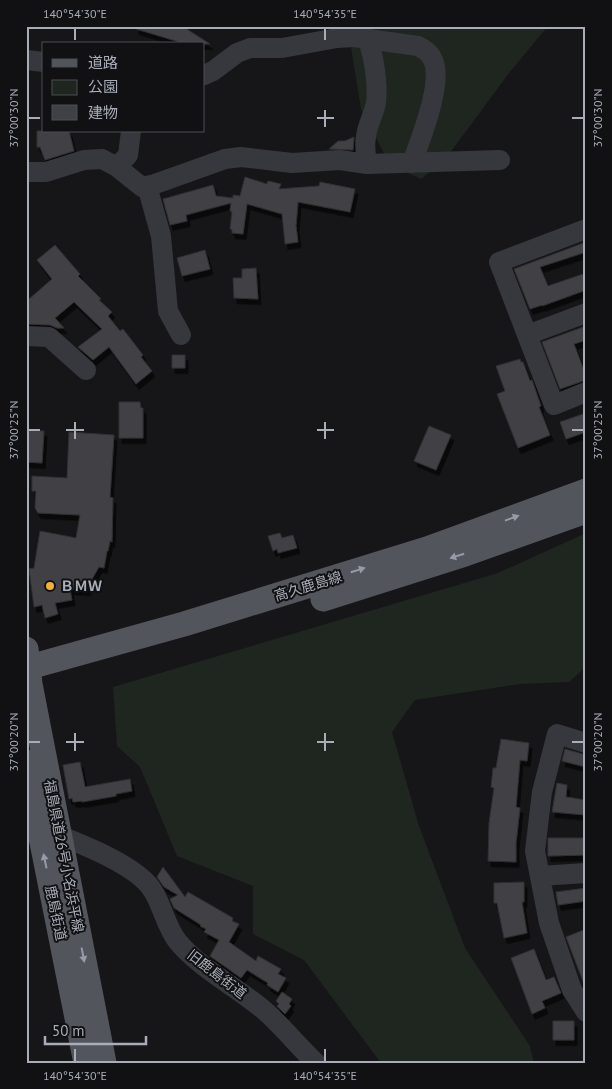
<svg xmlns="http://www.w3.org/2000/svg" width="612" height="1089" font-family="'PT Sans','Noto Sans JP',sans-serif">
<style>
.green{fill:#1e261f}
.building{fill:#404145;stroke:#303034;filter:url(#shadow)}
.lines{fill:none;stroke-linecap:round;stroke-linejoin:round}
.minor{stroke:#37383d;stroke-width:20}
.major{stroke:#53555c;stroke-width:25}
.oneway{fill:#979ba6}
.ticks{fill:none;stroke:#a8adb8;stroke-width:2}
.poi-dot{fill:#f2b134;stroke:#111113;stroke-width:2}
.labels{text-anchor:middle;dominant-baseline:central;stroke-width:4;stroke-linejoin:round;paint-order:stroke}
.poi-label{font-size:14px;font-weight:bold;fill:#a8adb8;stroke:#111113;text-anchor:start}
.street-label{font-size:14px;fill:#a8adb8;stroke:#111113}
.neatline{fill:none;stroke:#a8adb8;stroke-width:2}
.ticks-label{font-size:12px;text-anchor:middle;fill:#a8adb8}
</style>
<defs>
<filter id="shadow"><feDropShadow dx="3" dy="5.5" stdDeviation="0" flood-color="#0009"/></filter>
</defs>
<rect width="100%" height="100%" fill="#161618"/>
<!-- green -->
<path class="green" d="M349 26H548L509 73 444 161 421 179 390 165 361 109 349 35Z
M586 533V667L569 682 520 684 415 700 392 732 419 826 465 948 530 1046 534 1063H381L304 960 253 934V886L177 856 140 767 117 746 113 687 498 573Z"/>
<!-- building -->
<path class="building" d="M136 26H182L210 44H186L136 29Z
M37 131H69L74 151 45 160 40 147H37Z
M354 137 353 150 329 149 338 141H345Z
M245 177 267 184 268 181 281 184 279 189 319 186 320 182 355 189 350 212 298 202 296 226 298 242 285 244 282 214 247 204 243 234 232 233V230L230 229 232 212 230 211 231 203 186 215 187 221 170 225 163 199 213 185 216 196 233 198V195L240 196Z
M586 242V252L540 267 548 286 586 273V290L542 306V305L530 309 514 269Z
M55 245 80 274 78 276 101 299 99 300 112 312 108 316 120 331 123 329 143 355 141 357 152 371 136 384 109 347 93 360 78 347 102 329 74 302 55 318 64 328H57L50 325 26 324 28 300 52 279 37 260Z
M205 250 210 269 182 276 177 258Z
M256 268 258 299 234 298 233 278H242V269Z
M586 326V340L574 344 583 368 586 367V380L560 389 542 342Z
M172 355H185V368H172Z
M520 359 521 362H523L530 381 532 380 541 406 539 407 550 435 518 448 497 394 505 391 496 366Z
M119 402H140L141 408H143V438H119Z
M586 413V432L566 439 560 422Z
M429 426 451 435 436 470 414 461Z
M26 430 44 431 42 463 26 462Z
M69 432 114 435 110 497 113 498 112 542 110 541 108 551H107L104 568 99 567 88 586V590L70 589 72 600 55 603 58 614 45 618 42 605 34 607 29 569 34 568 40 531 76 538 80 515 38 513 35 508 36 491H32V476L67 478Z
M280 533 282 538 293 535 297 548 278 553 277 549 273 551 268 536Z
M501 739 529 743 527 761 520 760 516 807 520 808 516 843V862L488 861 489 823 494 788 491 787 493 768H496Z
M565 749 586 755V767L562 761Z
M80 762 85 787 130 779 132 791 116 794V796L82 802V801L73 802 72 798 69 799 63 765Z
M557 783 567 785 566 797 586 800V815L552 812Z
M548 838H586V855L548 856Z
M163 867 185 897 188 892 233 918 232 921 239 924 229 942 256 961 258 956 281 969 278 974 286 978 278 992 267 985 268 983 247 970 241 978 210 956 219 940 204 932 206 929 200 926 201 925 174 908 170 899 178 895 164 887 157 877Z
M524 882V902H522L527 933 504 938 497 903H494V883Z
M586 888V901L558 905 556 892Z
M586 929V989L566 937Z
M534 949 546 980 554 977 561 993 542 1001 545 1008 532 1014 511 958Z
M282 992 292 999 289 1004 291 1006 285 1014 277 1006 279 1004 276 1001Z
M553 1021H574V1040H553Z"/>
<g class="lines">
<!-- minor -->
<path class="minor" d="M361 31C374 43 378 85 376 103 374 114 367 125 366 137 364 146 366 155 367 164
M26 60 44 62
M204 75 213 71 237 53 250 48H282L337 38 354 37 418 46C424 49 429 52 432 58 445 80 420 140 412 163
M117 167 128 155 131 131
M26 172H46L84 160 102 159 117 167 142 187 155 184 225 159 241 157 292 163 340 160 367 164 500 160
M147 186 161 236 168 311 181 335
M586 229 499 262 554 405 586 392
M527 335 586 313
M26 336 49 337 86 370
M586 743 557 734 542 792 535 851 549 923 572 990 586 1012
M26 827H38C68 839 137 863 153 891 163 907 166 927 178 942 201 969 238 988 265 1011 283 1027 298 1046 316 1063
M540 876 586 873"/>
<!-- major -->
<path class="major" d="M323 599 465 554 586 511
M26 649 30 684 104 1063
M26 668 184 624 427 549 586 491
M26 762 86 1063"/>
</g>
<!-- one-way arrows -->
<defs><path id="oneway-solid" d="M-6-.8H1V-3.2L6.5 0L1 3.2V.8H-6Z" transform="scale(1.25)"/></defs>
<g class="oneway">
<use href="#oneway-solid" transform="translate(512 518) rotate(-20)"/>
<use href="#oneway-solid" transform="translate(457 556) rotate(162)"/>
<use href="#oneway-solid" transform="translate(358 570) rotate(-17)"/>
<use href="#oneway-solid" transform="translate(45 861) rotate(-102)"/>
<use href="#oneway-solid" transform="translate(83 955) rotate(79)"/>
</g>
<!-- ticks -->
<path class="ticks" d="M75 28V40M325 28V40M325 110V127M28 118H40M317 118H334M572 118H584M75 422V439M325 422V439M28 430H40M66 430H84M317 430H334M572 430H584M75 733V751M325 733V751M28 742H40M66 742H84M317 742H334M572 742H584M75 1049V1062M325 1049V1062"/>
<!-- markers -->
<circle class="poi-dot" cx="50" cy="586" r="5"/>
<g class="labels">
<!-- poi labels -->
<g class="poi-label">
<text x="60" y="586">ＢＭＷ</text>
</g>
<!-- street labels -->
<g class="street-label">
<text transform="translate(308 586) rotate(-17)">高久鹿島線</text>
<text transform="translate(64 856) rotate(79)">福島県道26号小名浜平線</text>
<text transform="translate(56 913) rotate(78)">鹿島街道</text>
<text transform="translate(217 974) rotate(38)">旧鹿島街道</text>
</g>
</g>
<!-- border -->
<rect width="612" height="1089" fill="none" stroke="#111113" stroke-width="55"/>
<!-- legend -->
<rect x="42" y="42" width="162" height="90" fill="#111113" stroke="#4d4f55"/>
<rect x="52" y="59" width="25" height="8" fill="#53555c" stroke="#4d4f55"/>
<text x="88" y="68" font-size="15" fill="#a8adb8">道路</text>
<rect x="52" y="80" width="25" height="15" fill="#1e261f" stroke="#4d4f55"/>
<text x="88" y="92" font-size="15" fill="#a8adb8">公園</text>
<rect x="52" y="105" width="25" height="15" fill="#404145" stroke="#4d4f55"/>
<text x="88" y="118" font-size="15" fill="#a8adb8">建物</text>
<!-- scale -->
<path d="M45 1036v8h101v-8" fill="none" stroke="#a8adb8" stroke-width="2.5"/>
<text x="52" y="1036" font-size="15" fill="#a8adb8" stroke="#111113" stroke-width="4" paint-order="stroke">50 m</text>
<rect x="28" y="28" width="556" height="1034" class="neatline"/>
<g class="ticks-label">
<text x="75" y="18">140°54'30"E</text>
<text x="325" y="18">140°54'35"E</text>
<text transform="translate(14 118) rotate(-90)" y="4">37°00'30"N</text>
<text transform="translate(598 118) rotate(-90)" y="4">37°00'30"N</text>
<text transform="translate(14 430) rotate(-90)" y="4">37°00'25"N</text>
<text transform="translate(598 430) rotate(-90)" y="4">37°00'25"N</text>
<text transform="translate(14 742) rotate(-90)" y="4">37°00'20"N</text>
<text transform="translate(598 742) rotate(-90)" y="4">37°00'20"N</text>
<text x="75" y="1080">140°54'30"E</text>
<text x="325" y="1080">140°54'35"E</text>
</g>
</svg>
